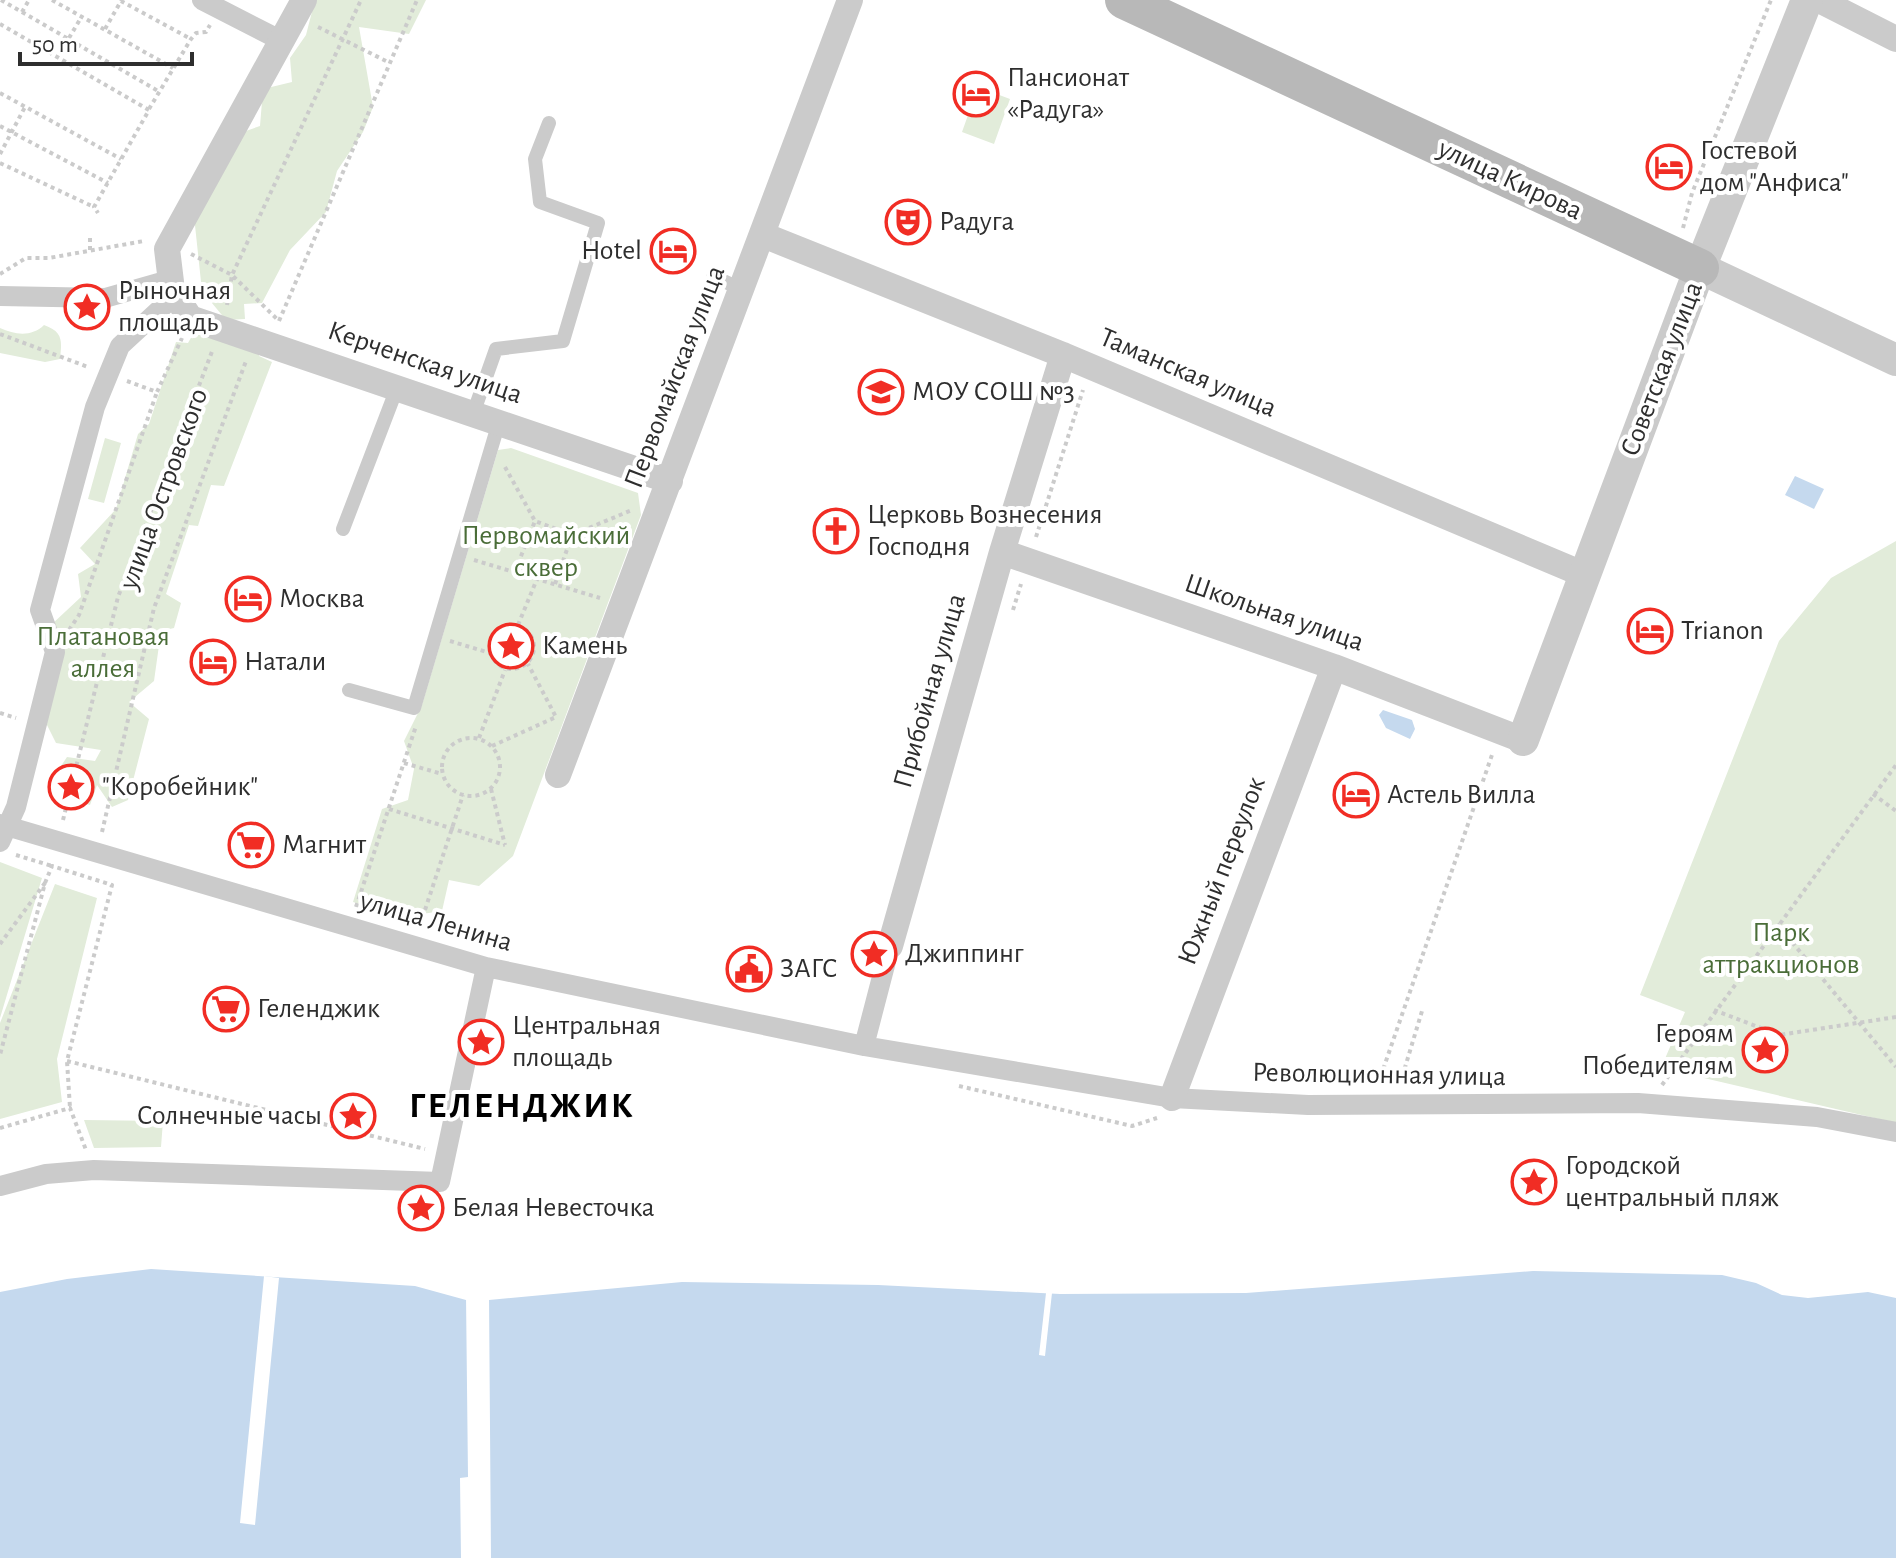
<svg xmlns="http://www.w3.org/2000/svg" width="1896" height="1558" font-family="'Alegreya Sans',sans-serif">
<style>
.green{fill:#e2ecda}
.water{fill:#c5d9ee}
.pier{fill:#fff}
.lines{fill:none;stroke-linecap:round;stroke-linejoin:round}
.path{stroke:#cbcbcb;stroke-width:4;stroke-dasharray:4 4;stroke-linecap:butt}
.service{stroke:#cbcbcb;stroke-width:14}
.pedestrian{stroke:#cbcbcb;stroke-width:20}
.minor{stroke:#cbcbcb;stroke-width:26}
.tertiary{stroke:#cbcbcb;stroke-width:32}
.secondary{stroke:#b8b8b8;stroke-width:38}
.labels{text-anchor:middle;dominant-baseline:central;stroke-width:8;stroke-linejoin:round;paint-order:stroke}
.poi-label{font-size:28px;fill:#2e2e2e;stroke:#fff;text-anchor:start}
.street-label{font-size:28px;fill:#2e2e2e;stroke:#fff}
.park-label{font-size:28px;fill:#4a6d38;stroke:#fff}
.district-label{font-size:36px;font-weight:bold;letter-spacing:2px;fill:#000;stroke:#fff}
</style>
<rect width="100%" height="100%" fill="#fff"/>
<!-- green -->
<path class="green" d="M315 0H426L409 34 359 27 373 107 363 132 337 171 326 212 290 250 262 303 244 304 245 319 226 320 202 291 194 216 243 132 260 126 263 89 292 82 290 58 306 35Z
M978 87 1010 99 994 144 962 132Z
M44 325C63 332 62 340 60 359L45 362 0 353V328C15 335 32 337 44 325Z
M197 327 259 349V356L272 362 224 486 211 485 198 526 189 525 166 594 181 603 174 628 161 631 154 681 129 702 149 719 128 800 112 807 97 785 90 805 65 798 59 769 67 757 95 761 101 750 56 743 47 725 51 625 81 597 78 574 95 564 80 548 116 509 138 434 149 424 176 342 188 343Z
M105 438 121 443 104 503 88 499Z
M511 448 638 493 641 515 513 856 479 886 449 880 442 911 402 917 353 902 382 809 408 800 414 769 404 741 422 705 498 450Z
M1896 541V1123L1661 1068 1685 1012 1640 995 1779 641 1831 578Z
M0 862 42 878 0 1018Z
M55 884 97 898 57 1059 62 1102 0 1119V1023Z
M84 1120 163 1121 161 1147 94 1148Z"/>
<!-- water -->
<path class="water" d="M1795 476 1824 489 1814 509 1785 495Z
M1383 710 1412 720 1415 729 1410 739 1386 728 1379 715Z
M151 1269 415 1286 466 1300H489L682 1282 878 1285 1060 1294 1246 1293 1533 1271 1722 1275 1756 1283 1782 1295 1808 1298 1868 1292 1896 1298V1558H0V1292L67 1279Z"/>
<!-- pier -->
<path class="pier" d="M264 1276 279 1278 255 1525 240 1523Z
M1046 1293H1052L1045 1356 1039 1355Z
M466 1296H489L491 1558H461L460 1478 468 1477Z"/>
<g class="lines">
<!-- path -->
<path class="path" d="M1 0 22 12 29 0
M52 0 173 68
M22 12 158 91
M0 24 149 110 94 207 98 213
M318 27 388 62
M105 29 121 1 191 39
M69 38 82 16
M0 93 121 159
M149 109 191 39 196 33 206 32 210 25
M0 126 108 183
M0 154 25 107
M0 163 94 207
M1683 228 1692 193 1771 0
M90 250V237
M191 254 232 275 279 321
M0 274 26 258H49L144 241
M227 305 232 275 361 0
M279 321 417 0
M0 334 88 367
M127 381 157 392 182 338
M505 467 535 521 572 535 632 510
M1036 537 1083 390
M474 560 600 598
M515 571 535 521
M555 584 572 535
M1013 610 1021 584
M490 647a22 22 0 1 1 44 0a22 22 0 1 1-44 0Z
M518 625 537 579
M69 630 79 615 157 392
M450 641 490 653
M0 713 16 718
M479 738 505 670
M442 767a29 29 0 1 1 58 0a29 29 0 1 1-58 0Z
M492 746 556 717 528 664
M404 763 442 774
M491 789 505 845
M1873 794 1896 811
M389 809 505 845
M63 820 118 597 213 349
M102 832 154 608 246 361
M16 855 52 866
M45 883 52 866 112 885 67 1061 70 1108
M356 907 416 726
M1777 924 1896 1067
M420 925 463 795
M0 944 45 883 0 1055
M1714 1010 1779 1035 1896 1017
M67 1061 425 1149
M1378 1084 1493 752
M1400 1084 1422 1011
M1662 1085 1896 765
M959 1086 1132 1126 1157 1118
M0 1128 70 1108 86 1150"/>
<!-- service -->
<path class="service" d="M713 276 730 284
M473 414 496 349 563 341 598 223 540 202 535 159 549 123
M343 529 397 388
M349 690 414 708 499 422"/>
<!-- pedestrian -->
<path class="pedestrian" d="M202 0 282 41
M0 296 105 298 165 281 172 290 171 299 120 346 95 407 40 610 55 652 16 807 0 842
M0 824 486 967 864 1046 1172 1098 1308 1105 1638 1103 1817 1117 1896 1132
M864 1046 890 946
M0 1186 46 1174 94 1170 440 1182 486 967"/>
<!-- minor -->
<path class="minor" d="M304 0 167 249 172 290 190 318 670 481
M1819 0 1896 39
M763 235 1063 355 1585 575
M1002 552 1334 667 1523 740
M558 775 850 0
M890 946 1002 552 1063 355
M1172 1098 1334 667"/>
<!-- tertiary -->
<path class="tertiary" d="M1700 268 1896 360
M1523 740 1700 268 1807 0"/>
<!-- secondary -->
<path class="secondary" d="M1124 0 1700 268"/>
</g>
<!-- icons -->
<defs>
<g id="hotel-ring" transform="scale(2.3)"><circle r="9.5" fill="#fff" stroke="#f12d24" stroke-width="1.5"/><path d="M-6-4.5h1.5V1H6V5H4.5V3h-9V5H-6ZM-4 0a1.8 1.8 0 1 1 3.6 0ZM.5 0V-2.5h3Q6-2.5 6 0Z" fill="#f12d24"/></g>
<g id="theatre-ring" transform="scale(2.3)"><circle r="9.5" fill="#fff" stroke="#f12d24" stroke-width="1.5"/><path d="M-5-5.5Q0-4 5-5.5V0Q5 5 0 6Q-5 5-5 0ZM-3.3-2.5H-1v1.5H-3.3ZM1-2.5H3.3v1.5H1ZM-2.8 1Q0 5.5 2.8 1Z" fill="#f12d24"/></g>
<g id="sight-ring" transform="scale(2.3)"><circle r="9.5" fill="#fff" stroke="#f12d24" stroke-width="1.5"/><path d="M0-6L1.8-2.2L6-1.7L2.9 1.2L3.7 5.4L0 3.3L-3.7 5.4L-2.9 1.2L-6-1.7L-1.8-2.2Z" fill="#f12d24"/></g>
<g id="school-ring" transform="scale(2.3)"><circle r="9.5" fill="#fff" stroke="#f12d24" stroke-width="1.5"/><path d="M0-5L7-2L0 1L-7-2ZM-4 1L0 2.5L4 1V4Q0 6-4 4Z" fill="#f12d24"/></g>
<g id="church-ring" transform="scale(2.3)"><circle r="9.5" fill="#fff" stroke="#f12d24" stroke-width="1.5"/><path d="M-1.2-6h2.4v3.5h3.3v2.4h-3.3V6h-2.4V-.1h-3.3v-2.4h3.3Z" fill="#f12d24"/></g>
<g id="supermarket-ring" transform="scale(2.3)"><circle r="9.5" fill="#fff" stroke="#f12d24" stroke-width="1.5"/><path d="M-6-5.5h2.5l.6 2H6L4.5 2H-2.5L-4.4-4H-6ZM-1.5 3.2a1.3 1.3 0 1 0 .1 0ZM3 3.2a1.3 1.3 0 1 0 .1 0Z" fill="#f12d24"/></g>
<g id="civic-ring" transform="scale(2.3)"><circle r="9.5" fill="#fff" stroke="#f12d24" stroke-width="1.5"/><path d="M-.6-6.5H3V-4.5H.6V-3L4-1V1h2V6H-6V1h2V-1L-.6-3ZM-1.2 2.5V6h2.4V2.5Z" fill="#f12d24"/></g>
</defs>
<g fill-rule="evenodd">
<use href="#hotel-ring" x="976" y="94"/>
<use href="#hotel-ring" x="1669" y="167"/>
<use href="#theatre-ring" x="908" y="222"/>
<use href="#hotel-ring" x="673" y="251"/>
<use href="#sight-ring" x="87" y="307"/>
<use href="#school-ring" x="881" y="392"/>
<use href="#church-ring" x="836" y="531"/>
<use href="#hotel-ring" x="248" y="599"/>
<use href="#hotel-ring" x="1650" y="631"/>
<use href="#sight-ring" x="511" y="646"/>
<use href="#hotel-ring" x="213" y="662"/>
<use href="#sight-ring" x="71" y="787"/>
<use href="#hotel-ring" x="1356" y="795"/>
<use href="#supermarket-ring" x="251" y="845"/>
<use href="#sight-ring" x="874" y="954"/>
<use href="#civic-ring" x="749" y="969"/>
<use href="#supermarket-ring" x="226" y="1009"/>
<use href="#sight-ring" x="481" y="1042"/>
<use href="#sight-ring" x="1765" y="1050"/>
<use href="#sight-ring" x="353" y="1116"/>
<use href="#sight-ring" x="1534" y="1182"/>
<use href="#sight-ring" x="421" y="1208"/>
</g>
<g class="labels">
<!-- poi labels -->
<g class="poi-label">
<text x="1007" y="78">Пансионат<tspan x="1007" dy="32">«Радуга»</tspan></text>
<text x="1700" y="151">Гостевой<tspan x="1700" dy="32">дом "Анфиса"</tspan></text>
<text x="939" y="222">Радуга</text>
<text x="642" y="251" text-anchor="end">Hotel</text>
<text x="118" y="291">Рыночная<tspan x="118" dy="32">площадь</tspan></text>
<text x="912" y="392">МОУ СОШ №3</text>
<text x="867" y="515">Церковь Вознесения<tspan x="867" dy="32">Господня</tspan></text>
<text x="279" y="599">Москва</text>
<text x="1681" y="631">Trianon</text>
<text x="542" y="646">Камень</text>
<text x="244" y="662">Натали</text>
<text x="102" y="787">"Коробейник"</text>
<text x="1387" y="795">Астель Вилла</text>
<text x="282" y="845">Магнит</text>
<text x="905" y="954">Джиппинг</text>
<text x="780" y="969">ЗАГС</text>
<text x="257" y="1009">Геленджик</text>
<text x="512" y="1026">Центральная<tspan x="512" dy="32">площадь</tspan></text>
<text x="1734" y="1034" text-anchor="end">Героям<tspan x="1734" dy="32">Победителям</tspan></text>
<text x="322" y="1116" text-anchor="end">Солнечные часы</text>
<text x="1565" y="1166">Городской<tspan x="1565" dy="32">центральный пляж</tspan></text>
<text x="452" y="1208">Белая Невесточка</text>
</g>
<!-- street labels -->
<g class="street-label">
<text transform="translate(1510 180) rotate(25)">улица Кирова</text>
<text transform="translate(425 363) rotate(19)">Керченская улица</text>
<text transform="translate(1662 369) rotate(-69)">Советская улица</text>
<text transform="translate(1188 373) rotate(23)">Таманская улица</text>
<text transform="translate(675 377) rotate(-69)">Первомайская улица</text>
<text transform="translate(164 489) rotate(-70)">улица Островского</text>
<text transform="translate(1274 613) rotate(19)">Школьная улица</text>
<text transform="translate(930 691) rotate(-74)">Прибойная улица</text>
<text transform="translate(1222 871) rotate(-69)">Южный переулок</text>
<text transform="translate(436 922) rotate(16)">улица Ленина</text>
<text transform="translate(1379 1075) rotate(1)">Революционная улица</text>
</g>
<!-- park labels -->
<g class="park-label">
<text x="546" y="536">Первомайский<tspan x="546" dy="32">сквер</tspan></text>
<text x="103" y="637">Платановая<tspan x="103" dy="32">аллея</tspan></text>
<text x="1781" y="933">Парк<tspan x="1781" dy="32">аттракционов</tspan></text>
</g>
<!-- district labels -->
<g class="district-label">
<text x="522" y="1106">ГЕЛЕНДЖИК</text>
</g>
</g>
<!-- scale -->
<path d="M20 52v12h172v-12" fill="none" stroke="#2e2e2e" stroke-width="4"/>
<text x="32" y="52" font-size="24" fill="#2e2e2e" stroke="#ffffff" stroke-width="6" paint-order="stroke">50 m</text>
</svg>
